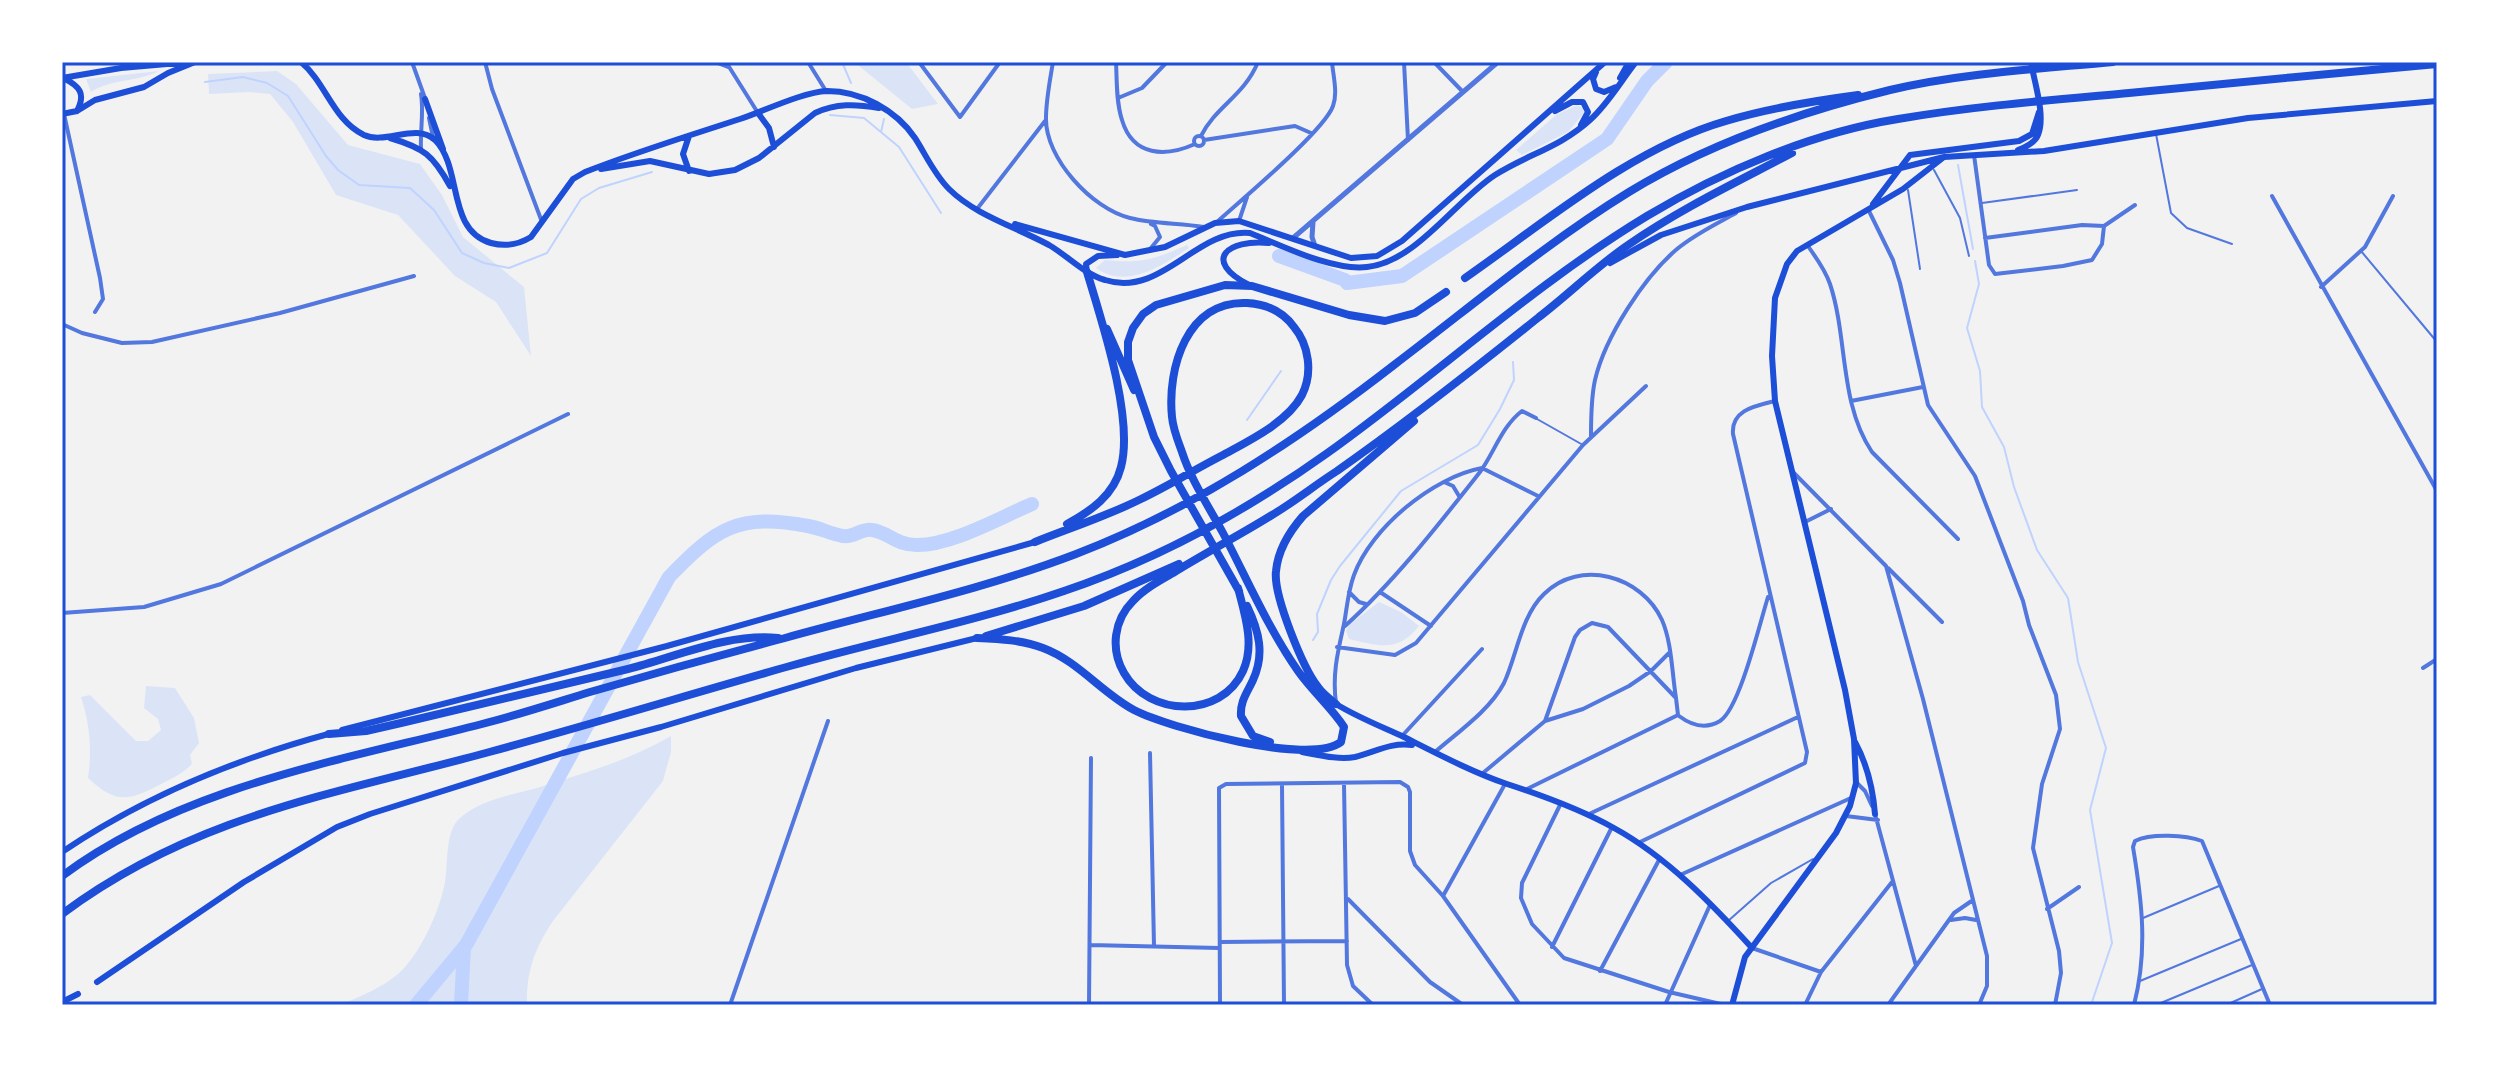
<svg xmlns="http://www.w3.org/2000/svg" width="2499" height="1067" viewBox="0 0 2499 1067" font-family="'Public Sans',sans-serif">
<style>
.green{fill:#dbe4f7}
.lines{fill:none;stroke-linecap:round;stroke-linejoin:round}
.stream{stroke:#bfd3fe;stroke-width:2}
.river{stroke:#bfd3fe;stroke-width:14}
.service{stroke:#5277de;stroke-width:2}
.minor{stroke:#5277de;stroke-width:4}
.tertiary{stroke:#5277de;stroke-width:5}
.secondary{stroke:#1d4ed8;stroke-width:6}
.motorway{stroke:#1d4ed8;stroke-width:8}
.neatline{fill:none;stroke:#1d4ed8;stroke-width:3}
</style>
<rect width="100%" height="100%" fill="#f2f2f2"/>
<path class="green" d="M854 62H906L938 104 912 109Z
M159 71C137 82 111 79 91 92L86 79Z
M277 71 296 84 348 145 420 164 442 195 463 237 524 287 531 356 496 302 455 276 398 215 336 195 293 122 270 94 249 92 209 94 208 74Z
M1577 105 1583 108 1584 113 1568 132 1522 155 1516 150 1556 115Z
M1187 245 1189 248C1162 266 1126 290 1096 268L1105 260C1141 264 1155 259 1187 245Z
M1379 602 1401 612 1419 626C1398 653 1379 646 1349 639L1346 631 1350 624Z
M146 686 175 688 194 718 199 743 190 755 192 764C183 773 175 777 165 782 132 799 118 807 88 778 92 749 90 725 81 697L90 695 136 741H148L161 730 158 719 144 708Z
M671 736V752L663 781 553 921C535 948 526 972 527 1005H339C360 997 381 988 398 974 420 955 440 910 445 882 448 864 445 830 460 818 482 799 512 795 540 787 585 773 630 760 671 736Z"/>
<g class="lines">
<path class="stream" d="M842 62 851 83
M205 82 243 77 267 83 288 96 326 156 338 170 359 185 410 188 434 210 462 253 484 263 509 268 547 253 581 199 599 188 652 172
M830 115 864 118 899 147 941 213
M881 132 884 119
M1958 165 1973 249
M1975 261 1979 284 1967 328 1980 371 1982 407 2004 447 2014 487 2037 550 2068 598 2078 662 2106 748 2090 810 2112 943 2091 1005
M1247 420 1281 371
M1313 640 1318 632 1317 614 1331 580 1340 566 1401 491 1478 445 1500 409 1514 380 1513 362"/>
<path class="river" d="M1279 256 1345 280 1347 283 1402 276 1607 139 1647 81 1666 62
M416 1005 466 945 669 577C716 528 738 513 808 526 820 528 831 534 843 536 853 538 862 528 872 530 888 532 895 545 917 545 952 545 999 518 1032 504
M461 1005 464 947"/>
<path class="service" d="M2156 134 2171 213 2187 228 2232 244
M1934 170 1960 218 1969 256
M1908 190 1920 269
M1982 203 2077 190
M2361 251 2437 342
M1537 419 1583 445
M2143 918 2219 886
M1728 921 1771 883 1813 859
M2140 981 2241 939
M2156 1005 2252 965
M2226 1005 2262 989"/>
<path class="minor" d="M412 62 426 101
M485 62 492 89 542 222
M715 62 728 67
M726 62 758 113
M808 62 826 91
M919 62 960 117 1000 62
M1053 62C1050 80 1046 100 1046 118 1045 158 1092 209 1130 218 1154 224 1180 223 1204 227
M1116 62C1117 81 1116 102 1122 120 1133 157 1166 157 1195 144
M1404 62 1408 140
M1434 62 1463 92
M1118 98 1142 88 1167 62
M64 114 100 278 103 299 95 312
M429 118 433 137
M1201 136C1216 106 1244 96 1258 62
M1194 141a5 5 0 1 1 10 0a5 5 0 1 1-10 0Z
M1204 140 1295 126 1311 133
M421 149C420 130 424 113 421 94
M1974 155 1989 265 1995 274 2063 266 2092 260 2102 244 2104 226
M2272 196 2437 491
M977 209 1045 121
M1868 209 1893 260 1900 283 1928 405 1975 476 2023 601 2029 625 2056 695 2060 729 2042 784 2033 848 2059 951 2061 973 2055 1005
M1239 221 1247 197
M1217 222C1240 201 1324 131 1333 106 1338 93 1333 75 1332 62
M1151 224 1155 226 1160 237 1151 248
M1985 238 2082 225 2104 226 2135 205
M1808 246C1816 258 1825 269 1830 284 1848 338 1839 403 1872 452L1958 539
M2321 287 2365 247 2393 196
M62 324 82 333 122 343 152 342 280 313 414 276
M1851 401 1923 387
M1591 436C1591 418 1591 398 1595 380 1605 337 1644 277 1677 249 1695 234 1716 224 1736 213
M1792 471 1886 566 1923 699 1987 956V986L1979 1005
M1444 482 1453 486 1459 496
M1805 522 1831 509
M1888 568 1942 622
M1349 592 1359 602 1366 604
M1380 592 1431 626
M62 613 144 607 221 584 568 414
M1345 626C1394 582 1439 524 1480 472 1494 453 1502 426 1522 411L1536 418
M1337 647 1395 655 1416 643 1583 445 1646 386
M2423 668 2437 659
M1336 703C1332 674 1338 651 1344 624 1347 608 1348 591 1354 575 1371 528 1433 477 1482 468L1538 496
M1679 716C1691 725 1705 730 1720 721 1740 708 1760 622 1768 597
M1545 721 1575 637 1580 630 1592 623 1608 627 1676 698 1678 715
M1402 736 1482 649
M1435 752C1458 732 1490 710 1504 683 1517 655 1521 616 1544 594 1580 558 1642 576 1662 620 1672 643 1672 674 1676 698
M1150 753 1154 946
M1483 773 1545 721 1583 709 1629 686 1651 671 1669 653
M1857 783 1865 791 1872 806
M1344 784 1347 965 1353 986 1373 1005
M1282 785 1284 1005
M1527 789 1678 715
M1561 803 1522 883 1521 898 1532 924 1564 958 1669 992 1725 1005
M1589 814 1798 717
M1875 814 1916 966
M1846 816 1878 820
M1638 843 1805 763 1807 752 1733 434C1731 410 1755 406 1775 401
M1680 875 1851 798
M1443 896 1505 784
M1348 899 1430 982 1463 1005
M2047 909 2079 887
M1951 920 1965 918 1976 920
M1220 942 1347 941
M1090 945 1219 948
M1552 947 1612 827
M1752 948 1821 972
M1600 971 1659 860
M730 1005 828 721
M1089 1005 1091 758
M1089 1005H1105
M1220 1005 1219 788 1226 784 1400 782 1408 787 1410 792V851L1415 865 1443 896 1520 1005
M1665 1005 1710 905
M1805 1005 1821 972 1892 882
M1888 1005 1954 913 1973 900
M2134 1005C2148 951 2142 901 2133 847L2135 841C2151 833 2186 835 2202 841L2270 1005"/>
<path class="tertiary" d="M1313 222 1312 237 1315 246
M1293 238 1498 62"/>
<path class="secondary" d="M301 62C326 83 333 120 364 135 386 145 416 122 435 140 463 168 446 230 491 243 506 247 518 245 531 237L573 179 585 172C636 152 688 136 740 119 764 111 803 92 827 91 861 91 896 110 915 138 926 155 934 174 949 189 975 215 1016 227 1049 245 1068 256 1084 274 1105 280 1162 298 1196 228 1250 233 1283 246 1332 271 1367 267 1416 262 1455 201 1495 175 1528 154 1559 148 1590 120 1608 104 1621 81 1636 62
M1596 72 1593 79 1596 89 1604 92 1616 87
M62 78 121 68 190 62
M63 78C80 86 86 94 77 111
M1620 78 1629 62
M425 99 443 149
M1555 111 1572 102H1583L1588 112 1581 125
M758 113 769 128 774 147
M62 114 77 111 95 100 144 87 168 73 195 62
M689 136 683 154 689 171
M390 138C424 148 433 155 450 186
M2018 150C2026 147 2035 143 2038 135 2046 115 2034 82 2031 62
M601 169 650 161 709 174 735 170 759 158 815 113C836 103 856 104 879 108
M1873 204 1910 155 2019 141 2032 134 2039 112
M1015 224 1125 255 1165 247 1215 223 1239 221 1351 258 1377 256 1402 241 1605 62
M1610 263 1661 235 1747 207 1944 157 2044 151 2248 118 2437 101
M1087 272 1086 264 1098 256 1117 255
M1249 285C1201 260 1228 239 1269 243
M1336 704C1357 717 1380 726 1402 736 1436 753 1472 772 1507 784 1544 796 1580 809 1614 828 1667 857 1712 904 1752 948
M342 730 667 646 1035 542
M1855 742C1867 764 1873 789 1875 814
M1302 752C1319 755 1338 760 1355 757 1375 752 1391 742 1412 745
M62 852C145 796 235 759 332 733
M97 982 244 882 337 827 370 814 563 753 661 727 856 668 977 638
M62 1002 78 994
M1732 1005 1745 957 1836 833 1850 806 1856 783 1854 739 1845 690 1775 401 1772 356 1775 298 1787 264 1797 251 1903 189 1944 157"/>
<path class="motorway" d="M1465 278C1544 223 1632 148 1726 121 1769 108 1813 101 1858 95
M1107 329 1134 390
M1067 524C1091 511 1114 495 1121 467 1134 418 1102 322 1087 272
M1238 588C1245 615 1255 645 1243 671 1221 719 1149 717 1124 673 1110 649 1114 620 1133 601 1144 589 1159 581 1173 573 1205 553 1240 535 1272 515 1294 502 1315 485 1337 471 1407 422 1473 370 1539 317 1569 294 1597 266 1628 245 1680 209 1737 182 1792 153
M1239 591 1171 471 1154 437 1128 360V342L1133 328 1143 314 1156 305 1225 285 1252 286 1349 315 1385 321 1415 313 1446 292
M1247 606C1259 631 1265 654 1253 680 1247 693 1240 701 1241 716L1253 736 1270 742
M986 636 1084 606 1179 564
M977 638C1000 639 1022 640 1043 648 1078 661 1102 693 1134 710 1169 728 1310 766 1341 742L1344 727C1331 707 1312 691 1298 671 1268 628 1247 579 1223 533 1209 507 1191 480 1182 452 1178 441 1173 429 1172 417 1167 368 1187 300 1247 303 1266 304 1283 312 1294 327 1309 345 1313 373 1302 395 1287 423 1248 441 1221 456 1194 470 1168 486 1141 499 1107 516 1070 528 1035 542
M1336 704C1330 699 1323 694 1318 687 1303 668 1273 595 1276 571 1278 550 1289 532 1303 516L1414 421
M329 734 366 731 401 723C476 705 552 687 628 669 676 657 727 633 778 638
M62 876C183 786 340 761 482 724 518 715 554 703 590 692 655 673 720 655 785 638 882 611 982 590 1076 554 1193 509 1296 441 1394 365 1472 306 1546 243 1629 192 1709 143 1800 112 1890 90 1962 73 2039 69 2113 62
M62 914C196 814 336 794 493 751 592 724 691 694 790 666 881 640 974 622 1064 591 1156 560 1246 511 1326 454 1434 377 1533 285 1647 216 1722 171 1811 133 1898 119 1974 106 2052 100 2129 93 2232 83 2334 73 2437 64"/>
</g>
<rect width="2499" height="1067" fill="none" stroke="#ffffff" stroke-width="128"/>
<rect x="64" y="64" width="2371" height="939" class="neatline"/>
</svg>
